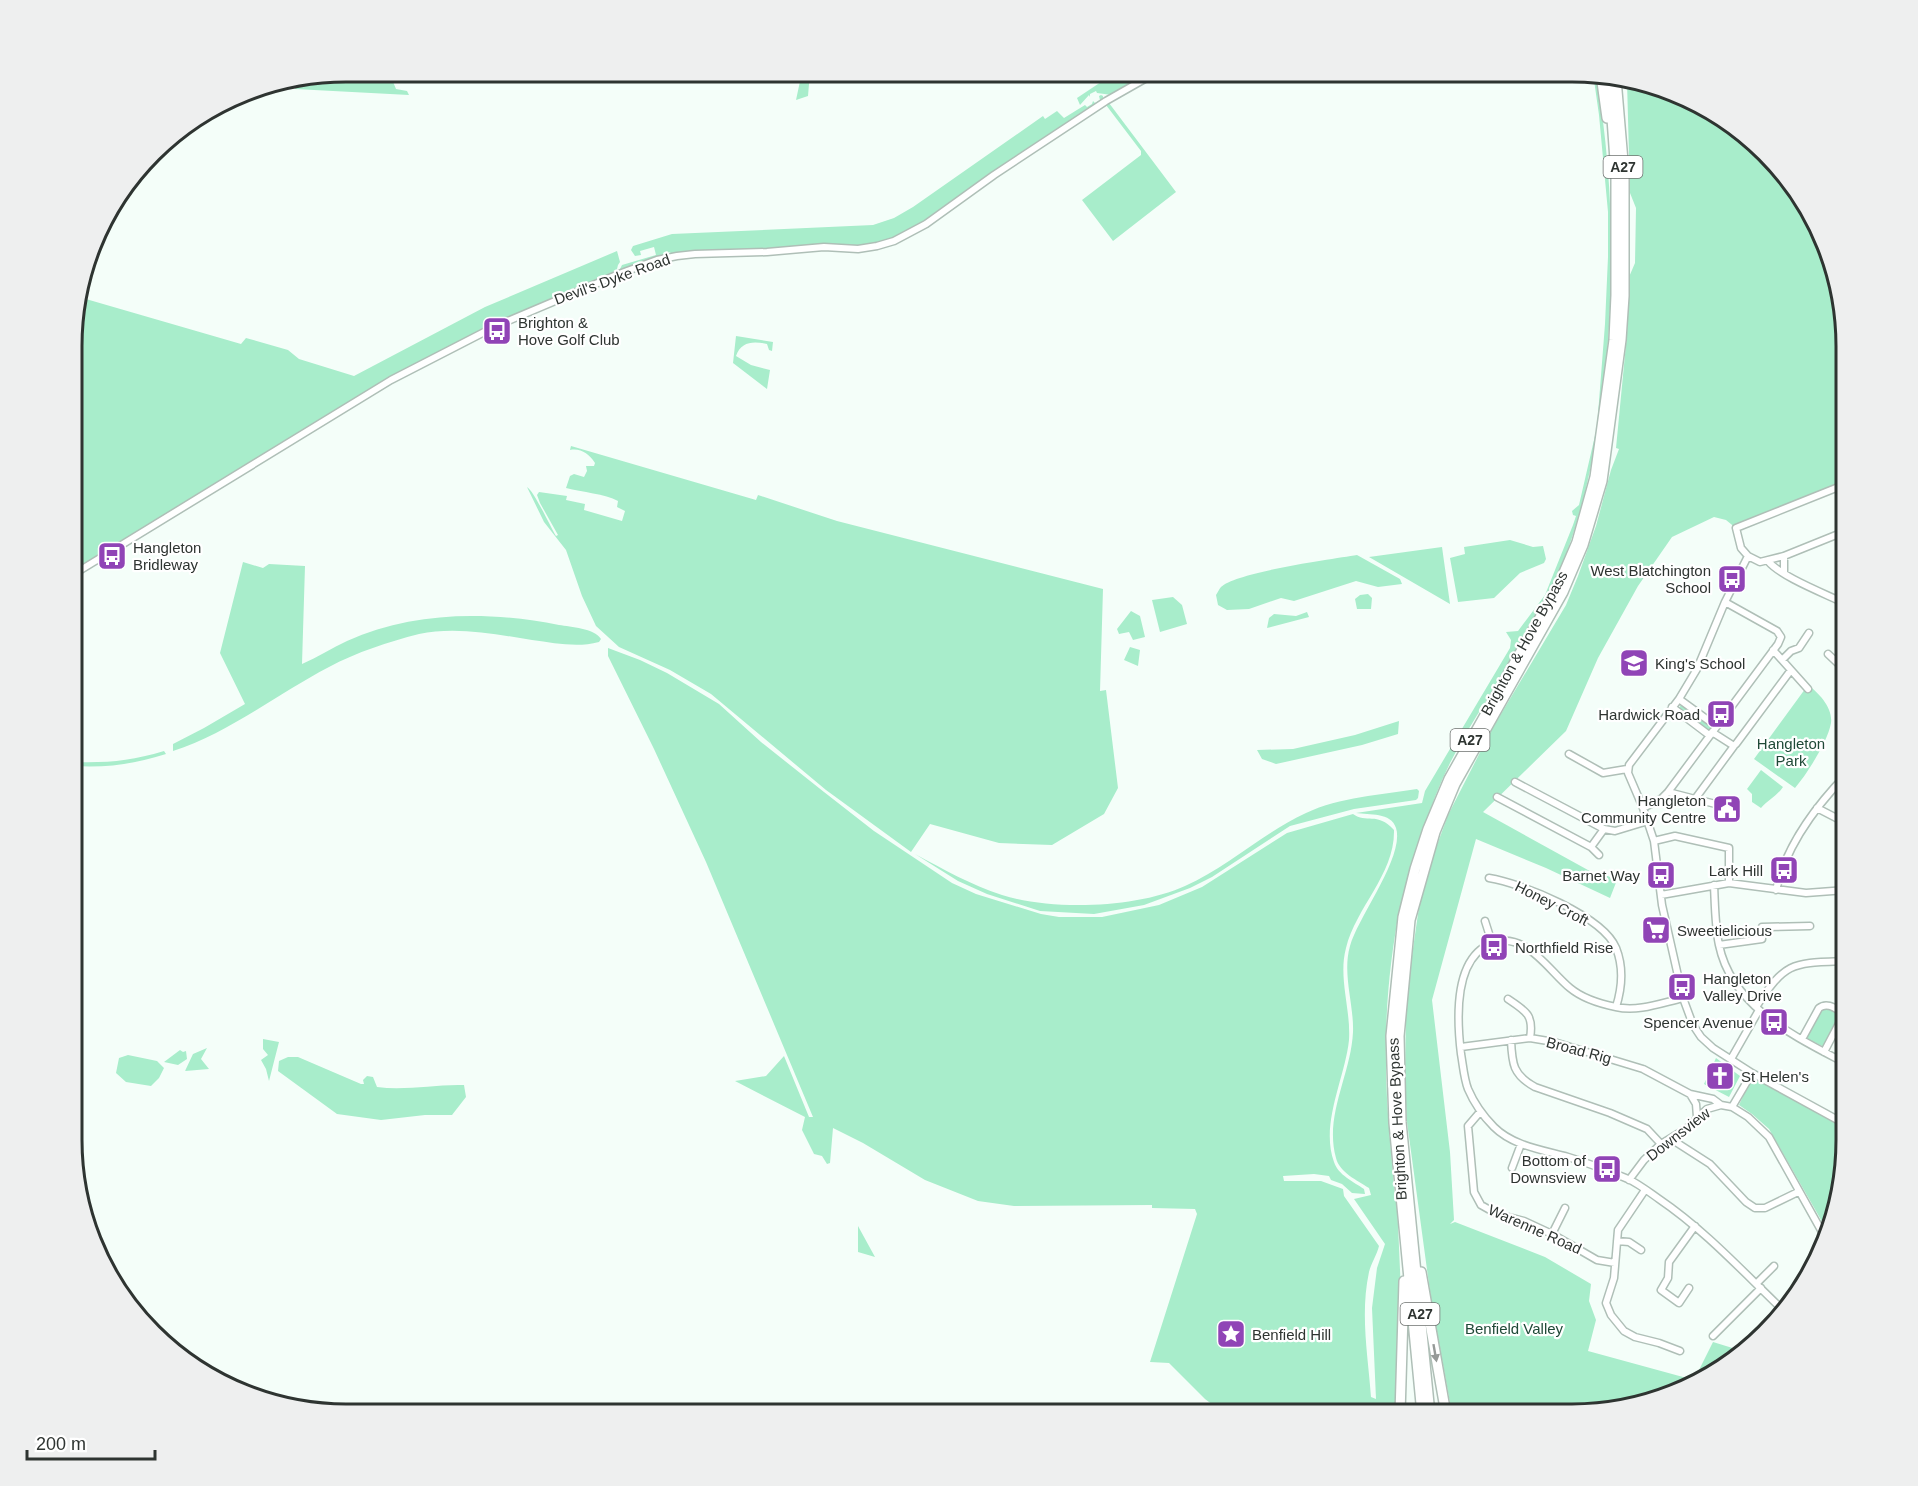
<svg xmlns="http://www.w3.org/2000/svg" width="1918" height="1486" viewBox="0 0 1918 1486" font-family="Arial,sans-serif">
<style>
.green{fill:#a8edcb}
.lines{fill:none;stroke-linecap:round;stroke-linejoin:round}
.minor-casing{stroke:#afbfb7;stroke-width:9}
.highway-casing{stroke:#afbfb7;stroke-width:12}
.minor{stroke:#fff;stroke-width:6}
.highway{stroke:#fff;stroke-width:9}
.oneway{fill:#969a98}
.labels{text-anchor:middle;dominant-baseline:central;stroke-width:4.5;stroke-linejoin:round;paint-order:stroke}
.shield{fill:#fff;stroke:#6d716f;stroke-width:1.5}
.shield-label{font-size:14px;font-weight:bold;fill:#2e3431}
.street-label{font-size:15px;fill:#2e3431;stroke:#fff}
.poi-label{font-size:15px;fill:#2e3431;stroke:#fff;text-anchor:start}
.park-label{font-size:15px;fill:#1f4937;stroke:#fff}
.rim{fill:none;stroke:#2e3431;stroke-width:3}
</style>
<rect width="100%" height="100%" fill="#f4fef9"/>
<path class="green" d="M347 72H389L396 89 407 91 409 95 295 89 293 81Z
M802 72H810L808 96 796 100Z
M1119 72H1137L1138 79 1112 95 1097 93 1096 91 1090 94V97L1089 95 1080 105 1077 98 1101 82 1116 76Z
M1593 73 1596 74C1612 167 1615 261 1607 354 1599 438 1585 519 1549 595 1521 654 1479 705 1450 763 1428 807 1415 857 1402 905L1400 907C1390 958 1385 1011 1386 1063 1386 1109 1392 1155 1395 1201L1397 1202 1402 1315 1397 1414H1225L1205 1399 1169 1363 1150 1362 1197 1214 1195 1209 1152 1208V1205L1014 1206 978 1201 925 1180 863 1143 833 1128 830 1163 827 1164 822 1156 814 1154 802 1130 805 1117 735 1081 766 1076 784 1056 809 1117H813L706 862 654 749 608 656V648L640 660 667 673 719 704 761 742 824 792 874 831 952 883 976 894 1041 914 1059 917H1102L1159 905 1202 887 1287 833 1353 814C1366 824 1377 811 1394 830 1395 874 1356 907 1346 948 1338 978 1351 1009 1349 1040 1345 1078 1320 1124 1334 1162 1338 1175 1354 1182 1364 1189L1365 1194 1352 1193 1342 1184 1331 1180 1329 1176 1314 1174 1283 1176 1284 1181H1321L1343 1189 1344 1196 1379 1246C1377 1255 1371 1263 1369 1272 1360 1314 1368 1355 1371 1397L1376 1399 1372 1308 1377 1268 1385 1244 1354 1199 1371 1195 1369 1188C1358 1181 1339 1172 1336 1158 1324 1115 1351 1075 1353 1032 1354 1004 1342 974 1350 946 1358 917 1405 856 1396 828 1391 812 1369 815 1356 813L1422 803 1425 791 1510 648 1511 640 1506 632 1518 631 1545 595 1573 525 1576 516 1573 515 1572 511 1579 505 1597 427 1605 324 1608 257V212L1599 115Z
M1627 81 1676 93 1752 140 1818 226 1846 346V485L1737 529 1726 520 1714 517 1672 537 1638 586 1598 658 1566 731 1483 812 1597 875 1603 874 1617 880 1610 898 1546 868 1476 839 1432 1000 1450 1152 1454 1220 1450 1224 1455 1222 1545 1257 1591 1284 1589 1301 1596 1320 1588 1351 1694 1380 1713 1342 1739 1350 1692 1386 1571 1414H1452L1431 1299 1407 1122 1405 1086 1406 997 1418 914 1425 878 1448 815 1492 729 1566 605 1578 576 1596 526 1611 470 1619 449 1616 448 1627 334 1629 277 1635 263 1636 208 1630 193Z
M1101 95 1103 96V101L924 223 893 239 864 246 672 256 670 252 665 255 666 257 622 270 620 269 622 265 656 255 654 247 640 251 641 255 635 256 631 250 633 246 672 234 873 225 894 218 913 207 1043 116 1045 119 1057 111 1064 118 1085 105 1087 107 1092 104 1093 101 1095 103 1100 100 1099 96Z
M1109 103 1176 192 1113 241 1082 200 1141 155V151L1106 105Z
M617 251 620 262 618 265 616 273 388 379 74 572V311L79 297 241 344 246 338 288 350 299 359 354 376 485 307Z
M736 336 773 342 772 351 769 350 767 344C754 341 741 341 736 356L751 365 770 370 767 389 733 363Z
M571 446 756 500 758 495 837 521 1103 589 1100 691 1106 690 1118 788 1104 814 1052 845 999 843 930 824 911 852 826 790 711 694 670 670 619 647 596 626 582 596 566 550 544 522 527 487C534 491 550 526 556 536L558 535 540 503 537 495 539 492 567 496 566 500 585 504 584 510 622 521 625 511 617 507 618 501C605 494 582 492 566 488L570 476 574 474 584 477 587 471 586 466H594L595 463C589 454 581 448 570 450Z
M1510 540 1533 547 1543 546 1546 559 1544 563 1520 573 1494 598 1458 602 1450 558 1465 554 1464 547Z
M1442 547 1450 604 1369 557Z
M1357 555 1400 579 1402 584 1378 587 1356 581 1294 601 1281 598 1249 609 1227 610 1218 605 1216 595C1218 592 1219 589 1221 587 1236 572 1333 559 1357 555Z
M243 562 263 568 269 564 305 566 302 664C318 657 332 648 347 641 414 611 488 611 559 625 571 627 594 628 601 639L599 642C577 648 555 643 532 640 495 634 455 626 419 634 388 642 357 652 329 667 277 694 229 733 173 751V744L204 728 245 704 220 653Z
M1368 594 1372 598 1371 609H1357L1355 599 1360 595Z
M1173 597 1182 605 1187 624 1160 632 1152 600Z
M1131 611 1140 616 1145 637 1133 640 1129 632 1119 634 1117 629Z
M1307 612 1309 617 1267 628 1269 618 1274 614 1296 616Z
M1130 647 1140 650 1138 666 1124 660Z
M1808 685C1819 693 1833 708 1831 723 1828 741 1807 774 1795 788L1754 759Z
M1682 704 1711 727 1708 731 1678 709Z
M1399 721 1398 734 1362 745 1276 764 1262 759 1257 750 1293 749 1355 735Z
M164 751 166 754C133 764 108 768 73 766V762C108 763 131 761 164 751Z
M1761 770 1783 787C1777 796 1768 800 1761 808L1752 802V794L1747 789Z
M1417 789 1419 791 1418 798 1416 800 1354 809 1290 826 1212 877 1190 888 1144 905 1094 914 1040 911 987 894 958 881 915 854C943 869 971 885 1002 895 1052 911 1137 908 1185 886 1228 867 1263 833 1306 813 1340 797 1381 795 1417 789Z
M1823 1006 1841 1015 1824 1047 1806 1038Z
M263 1039 279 1042 269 1081 266 1069 261 1060 268 1055 263 1049Z
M207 1048 201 1059 209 1069 185 1071 193 1054Z
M180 1050 183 1052 186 1051 187 1059 178 1065 164 1062Z
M128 1055 157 1061 164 1068 159 1078 151 1086 126 1082 116 1073 119 1058Z
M288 1057H298L361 1084H364L363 1080 367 1076 373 1077 377 1087C406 1091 435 1084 464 1085L466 1097 452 1115H425L381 1120 337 1114 278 1071 279 1061Z
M1716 1058 1740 1076 1729 1097 1704 1084Z
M1752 1077 1845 1128V1158L1828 1232 1769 1129 1752 1114 1739 1105Z
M858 1226 875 1257 858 1252Z"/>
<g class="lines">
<g class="minor-casing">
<path id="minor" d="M1846 531 1784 556 1760 562 1748 556 1741 548 1736 528 1846 484
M1748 556 1725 602 1697 669 1679 699 1629 765 1628 773 1643 808 1654 841 1662 905 1683 998 1693 1025 1701 1037 1713 1048 1752 1073 1845 1124
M1784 556V573
M1768 561C1781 577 1826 594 1846 604
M74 574 391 380 496 326 619 274 657 260 677 256 695 254 767 252 824 247 858 249 877 246 894 241 926 224 994 175 1106 101 1157 72
M1828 654 1846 671
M1783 659 1791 651 1799 648 1809 633
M1791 670 1808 689
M1679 699 1716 726
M1672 707 1709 735
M1736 744 1791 670 1773 650
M1569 754 1603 773 1627 769
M1515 782 1604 829 1615 831 1648 821
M1668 792 1695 799 1734 746 1712 732
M1497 797 1591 847 1604 829
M1695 799 1724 806 1728 801
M1643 808 1661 799 1668 792 1778 644 1781 637 1777 631 1725 602
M1817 808 1846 823
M1654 841 1675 836 1729 848V883
M1591 847 1599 855
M1489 878C1521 883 1603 916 1616 948 1624 968 1622 988 1616 1007
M1714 885C1715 905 1715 926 1719 945 1732 1007 1794 1036 1845 1063
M1776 890C1786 846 1815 807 1846 775
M1661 895 1729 883 1806 893 1846 890
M1485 921 1492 943
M1719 945 1762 939V927L1810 926
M1683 998C1661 1003 1638 1012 1616 1007 1601 1004 1582 998 1570 988 1548 970 1526 931 1492 943 1453 958 1457 1021 1461 1054 1463 1065 1464 1079 1468 1089 1474 1103 1483 1116 1494 1127 1513 1146 1543 1150 1568 1157 1588 1163 1609 1171 1628 1179 1639 1184 1649 1192 1659 1199 1706 1231 1743 1272 1784 1311
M1508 999C1526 1011 1534 1015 1530 1038
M1756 1007C1786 961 1792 963 1846 961
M1802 1039 1819 1008C1828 1001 1837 1010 1845 1014
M1511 1040C1512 1064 1513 1075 1535 1087L1610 1113 1647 1129 1661 1144
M1461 1047 1530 1038 1554 1042 1643 1069 1690 1094 1713 1099 1721 1105
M1824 1052 1844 1014
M1731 1059 1759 1010
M1690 1094 1696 1104 1697 1117
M1732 1107 1748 1117 1769 1137 1826 1239
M1480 1112 1468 1126 1474 1192 1481 1205 1497 1214 1524 1221 1552 1234 1597 1260 1615 1263
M1671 1139 1710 1164 1746 1202 1755 1208H1765L1798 1192
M1512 1168 1521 1144
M1629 1180 1644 1160 1661 1144 1687 1128 1707 1109 1721 1105 1732 1107 1752 1073
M1645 1190 1618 1230 1614 1278 1606 1303 1611 1315 1624 1331 1635 1337 1659 1343 1680 1351
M1552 1234 1565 1208
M1617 1241 1629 1242 1641 1250
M1757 1283 1774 1266
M1689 1288 1679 1303 1661 1290 1668 1278 1669 1262 1695 1226
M1713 1336 1761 1288"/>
</g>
<g class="highway-casing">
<path id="highway" d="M1601 75 1607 118
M1421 1272 1446 1414
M1400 1414 1404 1281
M1422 1414 1394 1123 1391 1036 1403 917 1415 869 1428 829 1449 779 1559 584 1577 542 1595 477 1614 340 1616 295V174L1609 77
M1430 1414 1401 1122 1399 1036 1410 920 1435 832 1455 784 1563 592 1583 545 1602 481 1621 340 1624 296V173L1616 79"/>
</g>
<use href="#minor" class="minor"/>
<use href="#highway" class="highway"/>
</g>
<defs><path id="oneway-solid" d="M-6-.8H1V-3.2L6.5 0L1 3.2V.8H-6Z" transform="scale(1.5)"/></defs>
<use class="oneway" href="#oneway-solid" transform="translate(1435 1353) rotate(80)"/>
<defs>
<g id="bus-square" transform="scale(1.5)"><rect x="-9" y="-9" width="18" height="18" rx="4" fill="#9044b6" stroke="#fff"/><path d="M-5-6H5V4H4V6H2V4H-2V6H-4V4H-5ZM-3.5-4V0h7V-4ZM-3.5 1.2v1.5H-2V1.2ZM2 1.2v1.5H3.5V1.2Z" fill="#fff"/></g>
<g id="school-square" transform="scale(1.5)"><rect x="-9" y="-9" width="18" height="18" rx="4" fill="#9044b6" stroke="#fff"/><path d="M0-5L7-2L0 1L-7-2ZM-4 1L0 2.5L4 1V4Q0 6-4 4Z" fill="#fff"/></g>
<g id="civic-square" transform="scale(1.5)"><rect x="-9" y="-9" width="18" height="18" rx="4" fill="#9044b6" stroke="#fff"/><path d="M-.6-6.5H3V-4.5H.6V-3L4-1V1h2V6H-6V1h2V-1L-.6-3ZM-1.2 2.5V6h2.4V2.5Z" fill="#fff"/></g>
<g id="supermarket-square" transform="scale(1.5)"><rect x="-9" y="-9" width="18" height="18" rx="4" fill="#9044b6" stroke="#fff"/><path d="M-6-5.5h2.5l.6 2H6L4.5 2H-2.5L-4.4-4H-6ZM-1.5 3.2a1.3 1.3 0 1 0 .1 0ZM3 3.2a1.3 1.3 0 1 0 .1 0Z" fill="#fff"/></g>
<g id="church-square" transform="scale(1.5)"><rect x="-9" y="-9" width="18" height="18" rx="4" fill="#9044b6" stroke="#fff"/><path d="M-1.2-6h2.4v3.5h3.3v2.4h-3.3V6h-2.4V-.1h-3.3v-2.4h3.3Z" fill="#fff"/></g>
<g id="sight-square" transform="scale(1.5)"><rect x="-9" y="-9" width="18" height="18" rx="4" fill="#9044b6" stroke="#fff"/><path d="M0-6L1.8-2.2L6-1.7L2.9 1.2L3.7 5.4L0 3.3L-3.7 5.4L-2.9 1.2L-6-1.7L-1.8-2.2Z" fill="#fff"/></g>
</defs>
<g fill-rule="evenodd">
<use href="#bus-square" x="497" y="331"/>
<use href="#bus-square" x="112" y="556"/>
<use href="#bus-square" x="1732" y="579"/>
<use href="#school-square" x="1634" y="663"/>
<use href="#bus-square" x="1721" y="714"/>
<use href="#civic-square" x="1727" y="809"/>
<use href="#bus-square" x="1784" y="870"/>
<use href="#bus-square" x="1661" y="875"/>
<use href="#supermarket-square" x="1656" y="930"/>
<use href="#bus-square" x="1494" y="947"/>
<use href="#bus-square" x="1682" y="987"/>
<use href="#bus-square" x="1774" y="1022"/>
<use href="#church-square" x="1720" y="1076"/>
<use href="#bus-square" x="1607" y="1169"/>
<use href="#sight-square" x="1231" y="1334"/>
</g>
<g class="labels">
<g class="shield">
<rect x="1603.5" y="156" width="39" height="22" rx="4.5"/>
<rect x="1450.5" y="729" width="39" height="22" rx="4.5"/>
<rect x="1400.5" y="1303" width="39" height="22" rx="4.5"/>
</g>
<g class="shield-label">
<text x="1623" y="167">A27</text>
<text x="1470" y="740">A27</text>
<text x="1420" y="1314">A27</text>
</g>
<g class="street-label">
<text transform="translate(612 279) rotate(-20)">Devil's Dyke Road</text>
<text transform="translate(1524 643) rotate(-61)">Brighton &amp; Hove Bypass</text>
<text transform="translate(1552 903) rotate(27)">Honey Croft</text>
<text transform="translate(1579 1050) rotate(15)">Broad Rig</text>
<text transform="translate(1397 1119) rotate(-93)">Brighton &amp; Hove Bypass</text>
<text transform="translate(1678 1134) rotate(-38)">Downsview</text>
<text transform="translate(1535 1229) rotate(24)">Warenne Road</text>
</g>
<g class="poi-label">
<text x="518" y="322">Brighton &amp;<tspan x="518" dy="17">Hove Golf Club</tspan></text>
<text x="133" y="547">Hangleton<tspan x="133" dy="17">Bridleway</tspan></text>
<text x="1711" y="570" text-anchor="end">West Blatchington<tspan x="1711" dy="17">School</tspan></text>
<text x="1655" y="663">King's School</text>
<text x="1700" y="714" text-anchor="end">Hardwick Road</text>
<text x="1706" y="800" text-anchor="end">Hangleton<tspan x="1706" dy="17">Community Centre</tspan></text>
<text x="1763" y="870" text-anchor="end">Lark Hill</text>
<text x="1640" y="875" text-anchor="end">Barnet Way</text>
<text x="1677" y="930">Sweetielicious</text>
<text x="1515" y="947">Northfield Rise</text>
<text x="1703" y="978">Hangleton<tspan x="1703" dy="17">Valley Drive</tspan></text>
<text x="1753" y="1022" text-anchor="end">Spencer Avenue</text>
<text x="1741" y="1076">St Helen's</text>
<text x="1586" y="1160" text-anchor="end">Bottom of<tspan x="1586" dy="17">Downsview</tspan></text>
<text x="1252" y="1334">Benfield Hill</text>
</g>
<g class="park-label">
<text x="1791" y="743">Hangleton<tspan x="1791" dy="17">Park</tspan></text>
<text x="1514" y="1328">Benfield Valley</text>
</g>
</g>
<path d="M0 0H1918V1486H0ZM346 82H1572A264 264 0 0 1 1836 346V1140A264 264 0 0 1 1572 1404H346A264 264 0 0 1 82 1140V346A264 264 0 0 1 346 82Z" fill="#eeefef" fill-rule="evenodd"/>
<path class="rim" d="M346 82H1572A264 264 0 0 1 1836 346V1140A264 264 0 0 1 1572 1404H346A264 264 0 0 1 82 1140V346A264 264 0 0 1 346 82Z"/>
<path d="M27 1450v9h128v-9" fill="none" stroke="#2e3431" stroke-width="3"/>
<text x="36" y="1450" font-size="18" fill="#2e3431" stroke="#ffffff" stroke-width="4.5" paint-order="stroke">200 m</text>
</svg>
